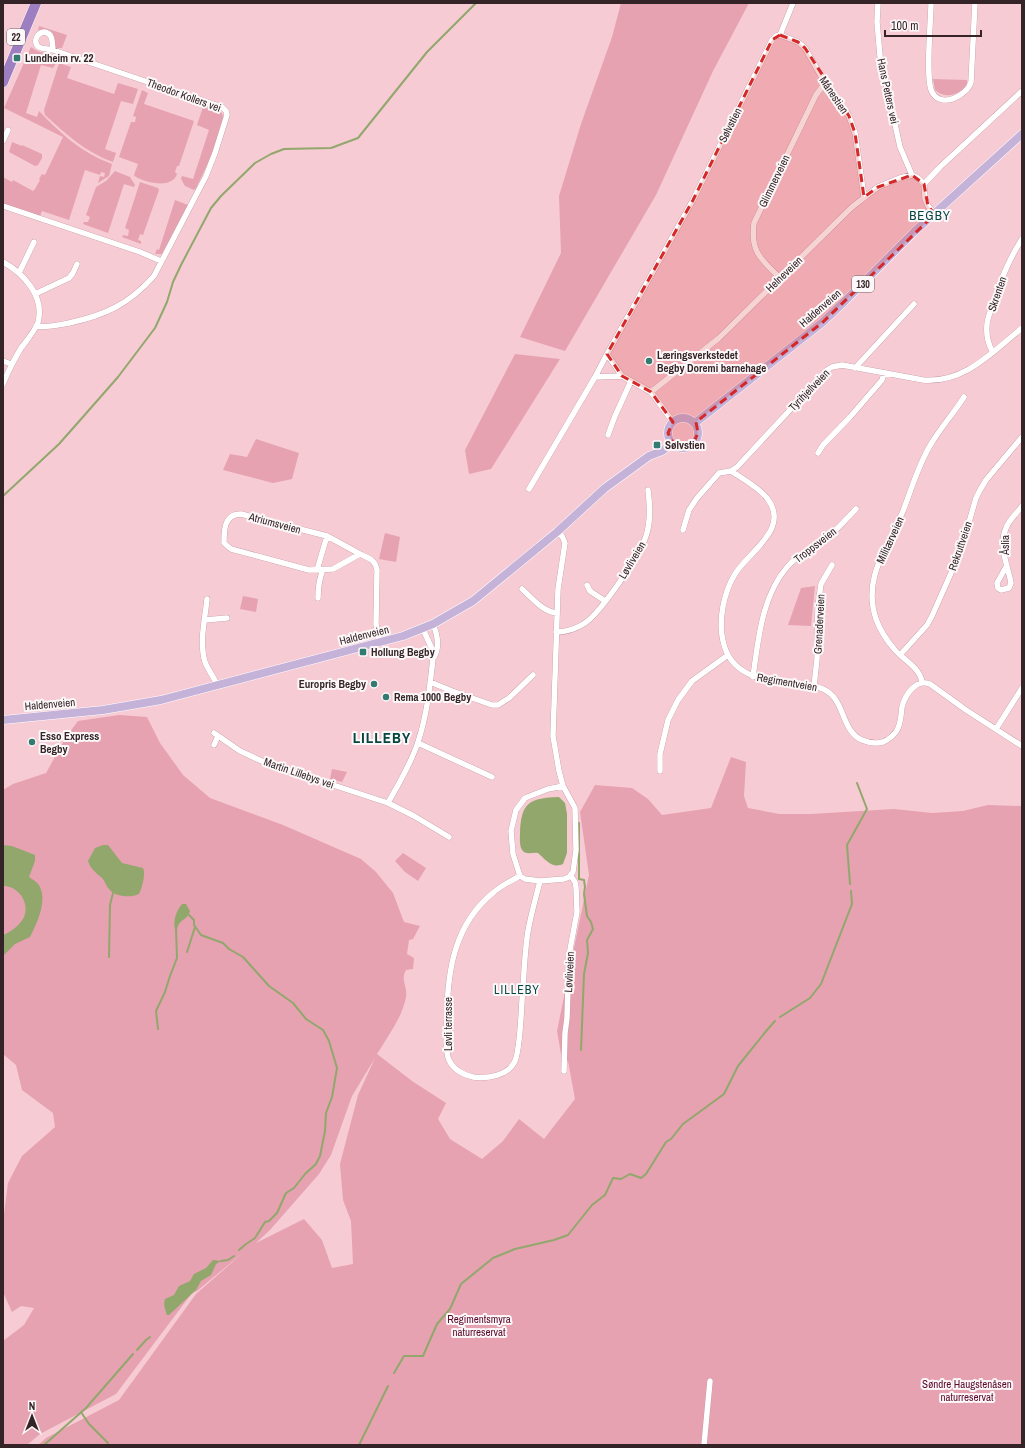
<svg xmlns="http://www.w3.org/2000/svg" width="1025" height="1448" viewBox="0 0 1025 1448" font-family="'Archivo Narrow',sans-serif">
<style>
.green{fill:#e6a2b1;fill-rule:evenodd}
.water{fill:#91a76c}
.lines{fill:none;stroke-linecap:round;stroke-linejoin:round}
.stream{stroke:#91a76c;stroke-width:2}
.street-casing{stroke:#b68d95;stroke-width:6}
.primary-casing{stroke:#fff;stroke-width:9}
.highway-casing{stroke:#fff;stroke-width:11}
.street{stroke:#fff;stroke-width:5.5}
.primary{stroke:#c4b2d9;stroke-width:8}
.highway{stroke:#9d7ec0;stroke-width:10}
.marked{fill:#d62828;fill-opacity:0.2;stroke:#d62828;stroke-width:3;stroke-dasharray:8 5;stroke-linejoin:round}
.poi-dot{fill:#337a71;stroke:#fcf8f9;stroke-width:1.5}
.labels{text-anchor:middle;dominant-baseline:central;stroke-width:4;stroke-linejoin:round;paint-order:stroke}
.shield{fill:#fcf8f9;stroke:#706466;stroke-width:1}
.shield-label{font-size:10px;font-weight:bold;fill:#342427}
.poi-label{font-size:11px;font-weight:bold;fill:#342427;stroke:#fcf8f9;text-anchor:start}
.street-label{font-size:11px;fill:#342427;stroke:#fcf8f9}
.park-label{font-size:11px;fill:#5b0929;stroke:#fcf8f9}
.neighbourhood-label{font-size:12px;letter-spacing:1px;fill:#074640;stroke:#fcf8f9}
.quarter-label{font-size:13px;letter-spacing:1px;fill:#074640;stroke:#fcf8f9}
.district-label{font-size:15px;font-weight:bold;letter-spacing:1px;fill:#074640;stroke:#fcf8f9}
</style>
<rect width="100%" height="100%" fill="#f7cbd4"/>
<path class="green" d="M621 3H749L713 71 656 195 565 351 520 337 561 253 559 196 581 124 612 37Z
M39 26 67 35 62 48H56L52 32 45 29 38 30Z
M31 47C34 49 37 51 40 52 51 54 64 53 53 68L41 65 26 113 37 117 39 111C60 133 82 153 112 164L109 176 98 183 100 176 104 177 105 173 101 172 100 175 85 170 69 220 42 211 40 216 3 204V177L12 182 13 180 33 191 35 189 40 180 39 179 42 174 45 175 63 137 4 108Z
M59 63 71 67 67 78 114 94 118 83 138 89 133 104 121 101 105 149 116 153 113 162C85 152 66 134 45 115L44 110Z
M933 79 967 80V87C957 95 945 99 935 90Z
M142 90 148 93 144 104 194 121 179 166H177L175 172 177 174C172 189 147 183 136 177L134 175 138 164 119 157 131 122H135L136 117 133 116Z
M204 104C212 107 223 108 223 118L211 157 196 188 194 190 185 186 181 179 182 176 193 179 209 130 197 125Z
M12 142 22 146V145L42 154V158L38 165 35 166 9 152Z
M115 171 130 177 135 185 134 187 124 184 108 233 83 224 84 222H88L90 217 86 215 96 187 106 181Z
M140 182 158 188 159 190 143 235 140 234 138 240 141 241V244L122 237 123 235 128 236 129 230 125 228Z
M175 200 188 205 162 254H155L157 249 159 250Z
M515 354 560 359 491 469 469 474 465 450Z
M256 439 299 453 292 479 273 483 223 470 230 454 247 457Z
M385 533 400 537 396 562 379 559Z
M815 586 811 626 788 625 801 588Z
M243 596 258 599 256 612 240 609Z
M119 715 147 717 160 743 183 775 210 798 283 825 361 859 376 872 393 893 404 922 420 926 413 939 409 940 407 954 414 958 413 969 406 970C400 981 408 986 406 997 402 1018 388 1036 377 1054L412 1081 446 1103 438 1119 450 1139 482 1159 503 1141 519 1119 544 1139 575 1099 568 1061 561 1054 557 1031 589 875 580 812 595 785 632 788 648 799 662 815 711 808 731 757 746 762 744 796 748 808 779 814H811L894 809 932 813 963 811 988 805 1022 806V1445H38L46 1438 119 1400 196 1294 245 1251 197 1291 192 1293 116 1394 40 1434 27 1445H3V1341L24 1325 34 1308 21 1306 12 1312 3 1292V1222L8 1183 22 1156 55 1127 53 1113 22 1090 16 1065 3 1054V790L13 784 46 773 66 737 78 721ZM375 1058 358 1095 340 1164 343 1200 351 1221 353 1264 332 1268 322 1240 304 1219 256 1243 270 1230 319 1174 331 1155 352 1096Z
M332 769 347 772 342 782 330 779Z
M403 853 426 868 418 881 405 872 395 861Z"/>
<path class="water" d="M559 797 565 803 567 814V853L563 864C552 869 546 860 538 853 533 852 526 855 523 851 519 847 520 838 520 833 521 802 530 798 559 797Z
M3 845 12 846 35 855V861L29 877C33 880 36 881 39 885 48 900 37 924 30 937L15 944 3 956V935C10 933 21 924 24 917 30 902 18 886 3 886Z
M103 845H108L122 863 143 868C146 874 142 888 139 894 130 898 115 897 109 889 106 886 105 881 102 878 96 873 90 868 88 861L95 848Z
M182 904H186L190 911C187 921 180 918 177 929H175C173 921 176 911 182 904Z
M213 1260 221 1261 216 1264 211 1275 201 1281 196 1290 169 1315H167C165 1310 163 1304 165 1299L174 1295 179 1286 190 1281 194 1274 206 1268Z"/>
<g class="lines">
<path class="stream" d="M3 496 59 444 82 418 118 377 155 328 167 302 173 282 181 265 211 208 221 196 255 163 271 154 284 149 331 148 358 138 427 52 476 3
M579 823V879L584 880 585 887 584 894 587 916 591 922 593 929 587 940 588 953 584 974 581 1050
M850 884 847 845 867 809 857 783
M189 915 194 920V925L201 935 223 943 229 949 243 957 269 986 293 1003 306 1019 323 1030 329 1041 337 1068 332 1097 326 1113 325 1131 320 1156 316 1164 305 1174 294 1188 286 1193 277 1213 269 1221 265 1222 255 1238 246 1244 239 1250
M187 952 195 927
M109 957 110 905 113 893
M780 1017 810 998 821 984 852 904 851 891
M158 1029 156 1011 165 992 170 976 177 958 176 929
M221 1261 228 1260 234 1256
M137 1350 146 1340 150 1337
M394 1373 404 1356H423L437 1324 450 1309 461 1284 493 1258 515 1249 554 1240 568 1235 592 1205 605 1195 613 1178 621 1179 630 1174 641 1178 646 1174 666 1142 671 1139 683 1124 724 1094 738 1066 767 1030 775 1021
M81 1412 89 1424 108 1443
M44 1445 86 1408 133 1354
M359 1445 388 1386"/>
<g class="street-casing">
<path id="street" d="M878 3 877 22 880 56 900 147 912 175
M931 3C931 21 925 79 932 92 941 109 967 96 971 82L975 3
M780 35 798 42 805 48 825 83 849 116 855 133 864 197
M3 141 8 130
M924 184 940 167 1022 91
M3 206 140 252 161 261
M3 262C23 273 45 296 38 322 35 331 27 340 21 348 14 360 8 371 3 384
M19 273 34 242
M780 278C761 259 750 252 754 223L816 95 825 83
M35 294 69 278 73 273 77 264
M36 326C48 328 58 325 69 323 106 315 129 304 154 276L206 176 215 153 227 115 226 111 222 107 53 50C52 45 53 39 50 35 40 25 29 44 41 48 44 49 49 49 53 50
M993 352C988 345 986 334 987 325 987 318 991 311 993 304 1000 281 1009 259 1022 239
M607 354 693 200 772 40 776 36 780 35 793 3
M3 361 11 364
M855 368 914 304
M622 376 595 377 607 354 622 376 651 392 673 422
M651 392 719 338 852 207 878 187 900 178 912 175 918 178 924 184 925 199 928 206 935 214
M608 435 615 416 631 381
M818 453 823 445 850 417 882 380 884 374
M731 471C743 479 758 487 767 498 791 529 749 551 735 574 724 592 718 620 723 641 731 679 767 680 800 685 808 686 816 686 823 689 846 699 840 730 862 740 869 743 876 744 883 742 888 740 896 734 898 728 901 722 901 714 902 707 905 695 916 678 930 684L966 710 1022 746
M529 489 595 377
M683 530 689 510 697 498 719 473 731 471 737 467 827 370 832 367 842 365 923 380C965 383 991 353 1022 328
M557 532 562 536 565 543 558 589 553 736 559 771 563 786 575 808 576 850 573 872 569 877 564 879 540 881 525 879 520 876 513 854 511 831 516 810 525 798 548 789 563 786
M360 554 327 536 241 514C224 514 224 530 224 543L231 549 309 570 333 569 360 554C368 558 375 559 377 570L376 624 379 642
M1006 567 997 583 998 588 1001 590 1009 588 1011 583C1008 566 998 546 1006 528 1009 520 1017 513 1022 506
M317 570 327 536
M587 585 590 591 605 601
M522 589C532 598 543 612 557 613
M318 598C318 588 319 579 323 570
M207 599C205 619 199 642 205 662 208 670 214 677 217 685
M205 620 227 618
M433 624C438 636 440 647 434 657
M423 629 432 649 433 658C430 686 427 715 418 742 411 764 399 783 388 803L414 816 449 837
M556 632C566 632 576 629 585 623 601 612 640 555 646 536 651 521 650 506 648 490
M900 655 927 625 932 616 955 564 963 543 976 498 980 490 986 480 1022 437
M753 677C758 640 762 595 788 566 800 553 818 544 832 533 841 526 848 517 856 509
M430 682 452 691 492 705H498L509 698 533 675
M922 682C920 668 904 660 895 650 888 642 880 630 876 619 862 578 888 547 903 511 912 488 918 465 931 444 941 427 954 413 964 397
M814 686 817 659 818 606 821 584 832 565
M996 729 1022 688
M214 733 240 751 266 763 388 803
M418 743 492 777
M214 745 218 736
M660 771V754L668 720 678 700 692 681 728 655
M520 876C511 881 502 885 494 892 455 923 447 970 447 1018 447 1029 444 1049 449 1060 453 1069 463 1075 473 1077 487 1079 508 1076 515 1061 521 1046 521 1006 523 988 524 969 525 950 528 931 531 914 536 897 540 881
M564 1071 565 1033 567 1018 569 955 577 912 576 887 575 882 571 876
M704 1445 710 1381"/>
</g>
<g class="primary-casing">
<path id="primary" d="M668 433a15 15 0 1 1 30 0a15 15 0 1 1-30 0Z
M695 423 823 322 846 300 914 232 1022 134
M3 720 103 710 161 700 403 636 433 624 473 601 557 532 605 488 649 456 662 451 673 443"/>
</g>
<g class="highway-casing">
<path id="highway" d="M3 82 36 3"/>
</g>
<use href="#street" class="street"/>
<use href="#primary" class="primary"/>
<use href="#highway" class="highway"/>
</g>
<path class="marked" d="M780 35 798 42 805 48 849 116 855 133 864 197 878 187 912 175 924 184 928 206 935 214 823 322 696 422 698 433 694 442 685 447 673 443 668 433 673 422 651 392 622 376 607 354 693 200 772 40Z"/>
<g class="poi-dot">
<rect x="13" y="54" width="8" height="8" rx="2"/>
<circle cx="649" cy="361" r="4"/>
<rect x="653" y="441" width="8" height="8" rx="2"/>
<rect x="359" y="648" width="8" height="8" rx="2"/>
<circle cx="374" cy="684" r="4"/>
<circle cx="386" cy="697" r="4"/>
<circle cx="32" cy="742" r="4"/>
</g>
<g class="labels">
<g class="shield">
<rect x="7" y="29" width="18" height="16" rx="3"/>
<rect x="852" y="276" width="22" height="16" rx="3"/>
</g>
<g class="shield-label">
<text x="16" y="37">22</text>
<text x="863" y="284">130</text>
</g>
<g class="poi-label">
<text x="25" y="58">Lundheim rv. 22</text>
<text x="657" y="355">Læringsverkstedet<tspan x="657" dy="13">Begby Doremi barnehage</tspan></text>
<text x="665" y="445">Sølvstien</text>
<text x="371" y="652">Hollung Begby</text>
<text x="366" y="684" text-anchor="end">Europris Begby</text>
<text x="394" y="697">Rema 1000 Begby</text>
<text x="40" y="736">Esso Express<tspan x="40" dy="13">Begby</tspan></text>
</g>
<g class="street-label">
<text transform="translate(888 91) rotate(78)">Hans Petters vei</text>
<text transform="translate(184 95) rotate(20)">Theodor Kollers vei</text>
<text transform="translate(834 95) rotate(56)">Månestien</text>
<text transform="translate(730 125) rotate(-63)">Sølvstien</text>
<text transform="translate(774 181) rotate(-64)">Glimmerveien</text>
<text transform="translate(784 274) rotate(-44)">Helneveien</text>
<text transform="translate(997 294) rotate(-71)">Skrenten</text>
<text transform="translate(820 308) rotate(-41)">Haldenveien</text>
<text transform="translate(809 390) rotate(-46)">Tyrihjellveien</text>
<text transform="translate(275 523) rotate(15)">Atriumsveien</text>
<text transform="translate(890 540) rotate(-65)">Militærveien</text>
<text transform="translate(815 545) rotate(-38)">Troppsveien</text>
<text transform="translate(1005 545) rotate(-90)">Åslia</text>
<text transform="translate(960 546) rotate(-71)">Rekruttveien</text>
<text transform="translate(632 560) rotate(-59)">Løvliveien</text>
<text transform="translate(819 624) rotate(-87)">Grenaderveien</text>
<text transform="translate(364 635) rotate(-14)">Haldenveien</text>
<text transform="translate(787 682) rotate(10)">Regimentveien</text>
<text transform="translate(50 704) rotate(-5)">Haldenveien</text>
<text transform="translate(299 773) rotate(19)">Martin Lillebys vei</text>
<text transform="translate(569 972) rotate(-87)">Løvliveien</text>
<text transform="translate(448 1024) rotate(-90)">Løvli terrasse</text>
</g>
<g class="park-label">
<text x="479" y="1319">Regimentsmyra<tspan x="479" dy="13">naturreservat</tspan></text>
<text x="967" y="1384">Søndre Haugstenåsen<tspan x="967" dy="13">naturreservat</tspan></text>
</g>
<g class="neighbourhood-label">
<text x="517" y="990">LILLEBY</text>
</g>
<g class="quarter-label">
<text x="930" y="215">BEGBY</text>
</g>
<g class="district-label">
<text x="382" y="737">LILLEBY</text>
</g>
</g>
<rect width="1025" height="1448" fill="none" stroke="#342427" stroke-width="8"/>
<g transform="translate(32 1416)" stroke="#fcf8f9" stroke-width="3" paint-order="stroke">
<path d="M0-3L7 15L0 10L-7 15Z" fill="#342427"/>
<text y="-6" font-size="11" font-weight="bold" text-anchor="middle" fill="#342427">N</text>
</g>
<path d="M885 30v6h96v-6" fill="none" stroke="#342427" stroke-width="2"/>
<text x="891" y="30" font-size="12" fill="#342427" stroke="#fcf8f9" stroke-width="3" paint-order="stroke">100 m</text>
</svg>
